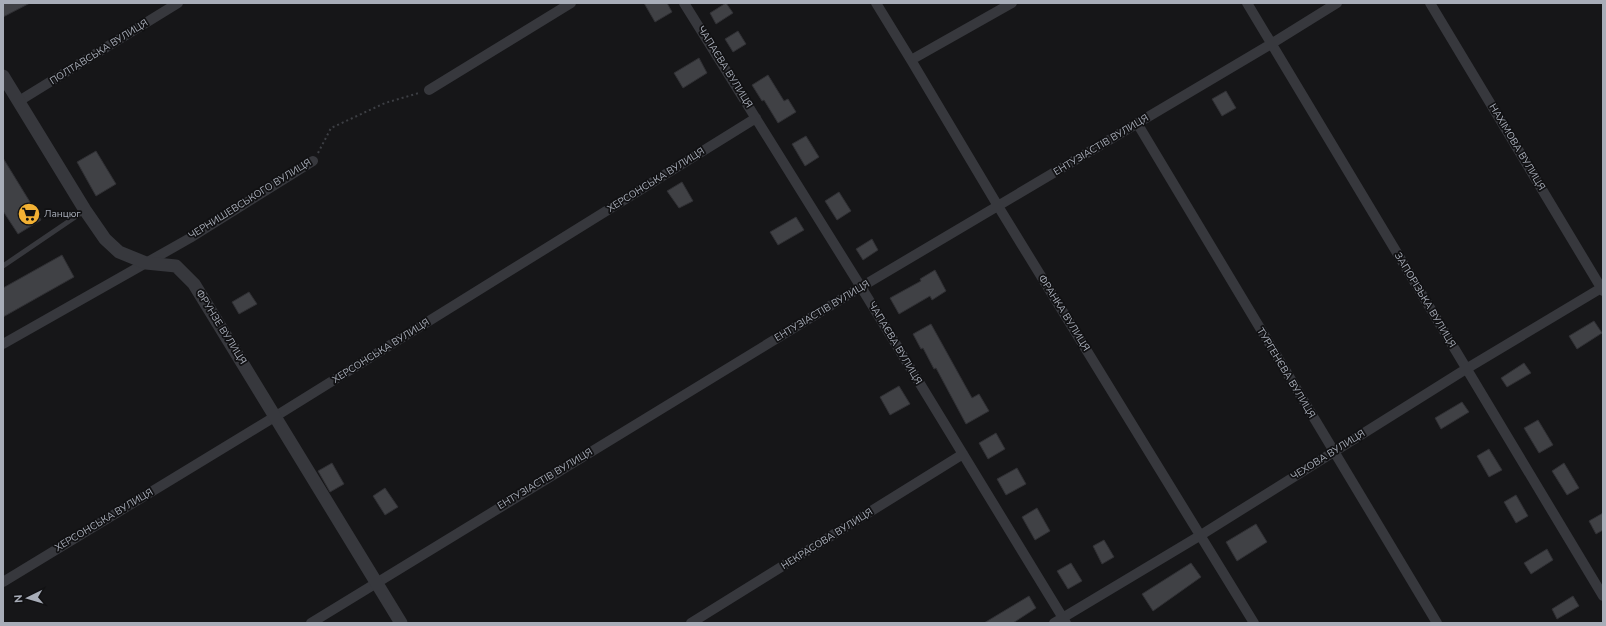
<svg xmlns="http://www.w3.org/2000/svg" width="1606" height="626" viewBox="0 0 1606 626" font-family="'Nunito Sans',sans-serif">
<style>
.building{fill:#404145;stroke:#303034}
.lines{fill:none;stroke-linecap:round;stroke-linejoin:round}
.path{stroke:#3d3f44;stroke-width:2;stroke-dasharray:2 3;stroke-linecap:butt}
.service{stroke:#37383d;stroke-width:5}
.minor{stroke:#37383d;stroke-width:10}
.tertiary{stroke:#37383d;stroke-width:13}
.labels{text-anchor:middle;dominant-baseline:central;stroke-width:3.5;stroke-linejoin:round;paint-order:stroke}
.street-label{font-size:10px;fill:#a8adb8;stroke:#111113}
.poi-label{font-size:10px;fill:#a8adb8;stroke:#111113;text-anchor:start}
</style>
<rect width="100%" height="100%" fill="#161618"/>
<path class="building" d="M3 3H30L3 17Z
M644 3H667L672 12 655 22Z
M726 3 733 13 716 24 710 13Z
M738 31 746 44 733 52 725 39Z
M699 58 707 73 683 88 674 73Z
M768 75 784 101 788 99 796 112 778 123 764 100 762 101 752 85Z
M1226 91 1236 108 1222 116 1212 99Z
M806 136 819 157 805 166 792 144Z
M96 151 116 184 96 196 77 162Z
M3 158 41 220 18 234 3 211Z
M682 182 693 201 679 208 667 191Z
M839 192 851 211 837 220 825 201Z
M796 217 804 230 778 245 770 232Z
M872 239 878 250 863 260 856 249Z
M62 255 74 277 3 317V288Z
M935 270 946 291 932 300 930 296 899 314 890 298 921 281 920 279Z
M249 292 257 304 239 314 232 302Z
M1594 321 1602 333 1577 349 1569 336Z
M931 324 972 398 979 394 989 411 966 424 936 368 934 369 923 348 921 349 913 334Z
M1524 363 1531 373 1507 387 1501 378Z
M899 386 910 404 890 415 880 397Z
M1462 402 1469 412 1441 429 1435 418Z
M1538 420 1553 445 1539 453 1524 428Z
M996 433 1005 449 988 459 979 443Z
M1489 449 1502 470 1489 477 1477 456Z
M332 463 344 484 330 492 318 471Z
M1564 463 1579 488 1567 495 1552 471Z
M1017 468 1026 484 1006 495 997 479Z
M385 488 398 507 385 515 373 496Z
M1516 495 1528 516 1516 523 1504 502Z
M1037 508 1050 531 1035 540 1022 517Z
M1603 513V530L1596 534 1589 521Z
M1256 524 1267 542 1237 561 1226 542Z
M1104 540 1114 557 1102 564 1093 546Z
M1547 549 1553 560 1531 574 1524 563Z
M1071 563 1082 581 1068 589 1057 571Z
M1191 563 1201 577 1153 611 1142 594Z
M1029 596 1036 608 1013 623H984Z
M1573 596 1579 606 1557 619 1552 609Z"/>
<g class="lines">
<path class="path" d="M318 153 331 128 385 103 419 93"/>
<path class="service" d="M3 266 84 211"/>
<path class="minor" d="M684 3 861 287 1066 623
M876 3 911 60 998 206 1254 623
M1247 3 1603 596
M1430 3 1603 291
M911 60 1012 3
M429 90 571 3
M19 101 178 3
M1137 123 1437 623
M3 344 190 238 313 161
M3 582 276 416 756 118
M311 623 861 287 1271 44 1337 3
M691 623 963 454
M1054 623 1201 535 1466 369 1603 287"/>
<path class="tertiary" d="M3 76 85 210 105 239 119 252 146 263 176 266 194 284 401 623"/>
</g>
<defs>
<g id="supermarket-disc" transform="scale(1.15)"><circle r="9.5" fill="#f2b134" stroke="#111113"/><path d="M-6-5.5h2.5l.6 2H6L4.5 2H-2.5L-4.4-4H-6ZM-1.5 3.2a1.3 1.3 0 1 0 .1 0ZM3 3.2a1.3 1.3 0 1 0 .1 0Z" fill="#111"/></g>
</defs>
<g fill-rule="evenodd">
<use href="#supermarket-disc" x="29" y="214"/>
</g>
<g class="labels">
<g class="street-label">
<text transform="translate(99 52) rotate(-32)">ПОЛТАВСЬКА ВУЛИЦЯ</text>
<text transform="translate(725 67) rotate(58)">ЧАПАЄВА ВУЛИЦЯ</text>
<text transform="translate(1101 145) rotate(-31)">ЕНТУЗІАСТІВ ВУЛИЦЯ</text>
<text transform="translate(1517 147) rotate(59)">НАХІМОВА ВУЛИЦЯ</text>
<text transform="translate(656 180) rotate(-32)">ХЕРСОНСЬКА ВУЛИЦЯ</text>
<text transform="translate(250 199) rotate(-32)">ЧЕРНИШЕВСЬКОГО ВУЛИЦЯ</text>
<text transform="translate(1425 300) rotate(59)">ЗАПОРІЗЬКА ВУЛИЦЯ</text>
<text transform="translate(822 311) rotate(-31)">ЕНТУЗІАСТІВ ВУЛИЦЯ</text>
<text transform="translate(1064 313) rotate(58)">ФРАНКА ВУЛИЦЯ</text>
<text transform="translate(221 327) rotate(58)">ФРУНЗЕ ВУЛИЦЯ</text>
<text transform="translate(895 343) rotate(59)">ЧАПАЄВА ВУЛИЦЯ</text>
<text transform="translate(381 351) rotate(-32)">ХЕРСОНСЬКА ВУЛИЦЯ</text>
<text transform="translate(1286 373) rotate(59)">ТУРГЕНЄВА ВУЛИЦЯ</text>
<text transform="translate(1328 455) rotate(-32)">ЧЕХОВА ВУЛИЦЯ</text>
<text transform="translate(545 479) rotate(-31)">ЕНТУЗІАСТІВ ВУЛИЦЯ</text>
<text transform="translate(104 520) rotate(-31)">ХЕРСОНСЬКА ВУЛИЦЯ</text>
<text transform="translate(827 539) rotate(-32)">НЕКРАСОВА ВУЛИЦЯ</text>
</g>
<g class="poi-label">
<text x="44" y="214">Ланцюг</text>
</g>
</g>
<rect width="1606" height="626" fill="none" stroke="#a8adb8" stroke-width="8"/>
<g transform="translate(28 598) rotate(265)" stroke="#111113" stroke-width="3" paint-order="stroke">
<path d="M0-3L7 15L0 10L-7 15Z" fill="#a8adb8"/>
<text y="-6" font-size="11" font-weight="bold" text-anchor="middle" fill="#a8adb8">N</text>
</g>
</svg>
